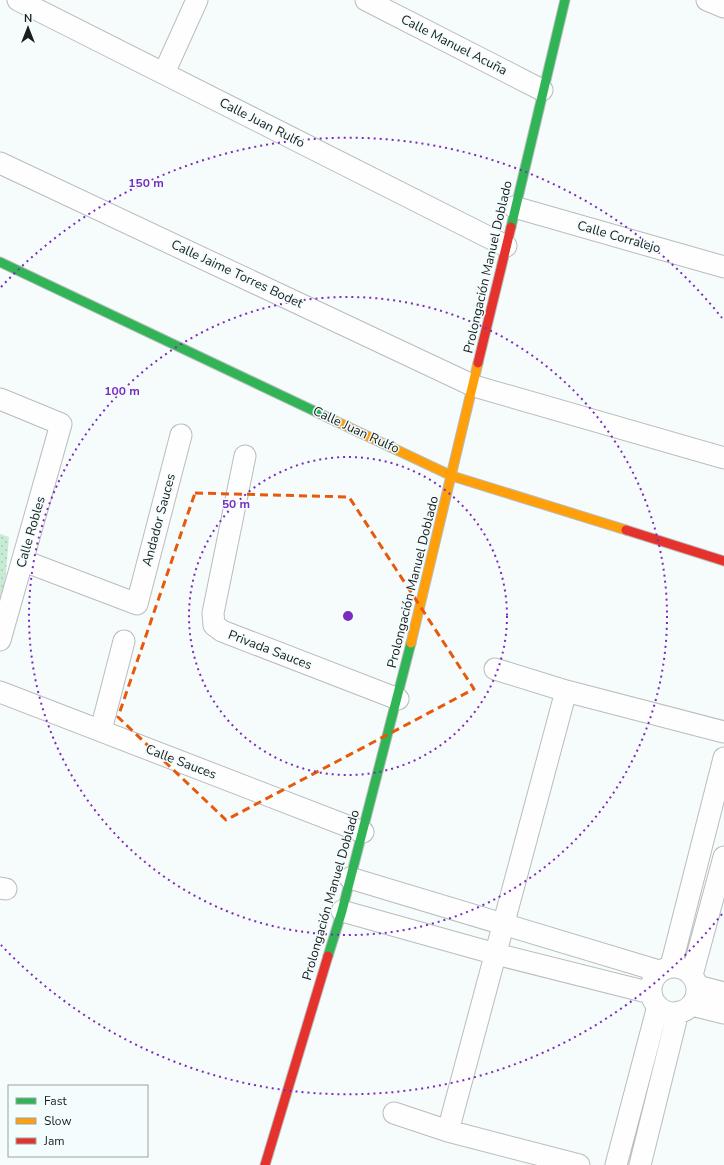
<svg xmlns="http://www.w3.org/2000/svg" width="724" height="1165" viewBox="0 0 724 1165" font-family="'Nunito Sans',sans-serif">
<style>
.green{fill:url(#green-dots)}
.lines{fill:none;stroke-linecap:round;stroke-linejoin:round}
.street-casing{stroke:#b9bdbd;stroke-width:23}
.fast-casing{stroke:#b9bdbd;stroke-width:11}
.slow-casing{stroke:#b9bdbd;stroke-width:11}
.jam-casing{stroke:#b9bdbd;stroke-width:11}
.street{stroke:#fefefe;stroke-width:21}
.fast{stroke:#30b455;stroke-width:9}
.slow{stroke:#ff9f0a;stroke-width:9}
.jam{stroke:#e5322d;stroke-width:9}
.marked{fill:none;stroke:#e8590c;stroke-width:3;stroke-dasharray:8 5;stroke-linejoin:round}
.ring{fill:none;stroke:#7b2cbf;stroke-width:2;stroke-dasharray:2 4}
.labels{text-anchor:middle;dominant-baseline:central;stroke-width:3;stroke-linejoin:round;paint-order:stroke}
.street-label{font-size:13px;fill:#191d1d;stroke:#f3fdfe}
.centre{fill:#7b2cbf;stroke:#f3fdfe;stroke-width:2}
.ring-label{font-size:12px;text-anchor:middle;font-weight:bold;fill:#7b2cbf;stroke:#f3fdfe;stroke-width:3;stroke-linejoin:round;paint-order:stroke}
</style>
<defs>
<pattern id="green-dots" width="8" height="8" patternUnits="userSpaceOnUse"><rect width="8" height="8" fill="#c7ebd5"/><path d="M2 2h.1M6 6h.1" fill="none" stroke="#aac9b6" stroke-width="1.8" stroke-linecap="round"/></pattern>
</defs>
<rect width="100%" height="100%" fill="#f6fbfb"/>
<path class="green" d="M0 534 9 537 3 606 0 605Z"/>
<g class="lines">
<g class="street-casing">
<path id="street" d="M18 0 506 246
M366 0 542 90
M707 0 724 7
M164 73 197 0
M0 163 474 386 724 458
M514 207 724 267
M0 399 61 424 0 640
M245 456 213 613 214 625 222 631 398 699
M24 561 137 604 181 435
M495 669 566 691 724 732
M0 692 363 832
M101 730 124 641
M350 878 659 971
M0 888 6 889
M342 911 496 954 651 993
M671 966 724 758
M651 990a23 23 0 1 1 46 0a23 23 0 1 1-46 0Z
M692 975 724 857
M697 986 724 993
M692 1005 724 1013
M394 1113 448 1131 579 1165
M448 1131 566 691
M616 1165 658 1006
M640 1165 678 1012"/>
</g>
<g class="fast-casing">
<path id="fast" d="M511 227 565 0
M0 262 329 418
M328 956 342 911 411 643"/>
</g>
<g class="slow-casing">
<path id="slow" d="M329 418 452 476 626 530
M411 643 478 363"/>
</g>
<g class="jam-casing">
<path id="jam" d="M478 363 511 227
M626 530 724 561
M265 1165 328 956"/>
</g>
<use href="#street" class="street"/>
<use href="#fast" class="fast"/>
<use href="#slow" class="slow"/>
<use href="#jam" class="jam"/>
</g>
<path class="marked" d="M195 493 349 497 474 689 226 820 118 717Z"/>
<g class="ring">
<circle cx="348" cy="616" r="159"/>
<circle cx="348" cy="616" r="319"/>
<path d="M722 914A478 478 0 0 1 1 945M1 287A478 478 0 0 1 722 318"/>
</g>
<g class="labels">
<g class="street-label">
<text transform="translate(454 45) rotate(27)">Calle Manuel Acuña</text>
<text transform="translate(262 123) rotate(27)">Calle Juan Rulfo</text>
<text transform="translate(619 237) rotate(16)">Calle Corralejo</text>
<text transform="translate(488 267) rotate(-77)">Prolongación Manuel Doblado</text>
<text transform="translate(237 274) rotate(25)">Calle Jaime Torres Bodet</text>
<text transform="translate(356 430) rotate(25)">Calle Juan Rulfo</text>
<text transform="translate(159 520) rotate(-75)">Andador Sauces</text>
<text transform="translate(31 532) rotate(-74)">Calle Robles</text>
<text transform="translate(413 582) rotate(-76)">Prolongación Manuel Doblado</text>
<text transform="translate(270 650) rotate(21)">Privada Sauces</text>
<text transform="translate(181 762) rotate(21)">Calle Sauces</text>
<text transform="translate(331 895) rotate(-74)">Prolongación Manuel Doblado</text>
</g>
</g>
<circle cx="348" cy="616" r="6" class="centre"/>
<g class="ring-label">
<text x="146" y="187">150 m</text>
<text x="122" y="395">100 m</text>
<text x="236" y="508">50 m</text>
</g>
<rect x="8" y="1085" width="140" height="72" fill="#f3fdfe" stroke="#9ca3a4"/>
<rect x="16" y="1098" width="20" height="6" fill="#30b455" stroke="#9ca3a4"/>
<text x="44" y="1105" font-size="12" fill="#191d1d">Fast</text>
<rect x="16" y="1118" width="20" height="6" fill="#ff9f0a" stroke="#9ca3a4"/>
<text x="44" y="1125" font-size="12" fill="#191d1d">Slow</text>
<rect x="16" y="1138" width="20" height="6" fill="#e5322d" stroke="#9ca3a4"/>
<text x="44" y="1145" font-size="12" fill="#191d1d">Jam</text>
<g transform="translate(28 28)" stroke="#f3fdfe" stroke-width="3" paint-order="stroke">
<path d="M0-3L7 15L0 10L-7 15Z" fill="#191d1d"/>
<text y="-6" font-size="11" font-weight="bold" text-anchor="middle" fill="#191d1d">N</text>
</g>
</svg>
